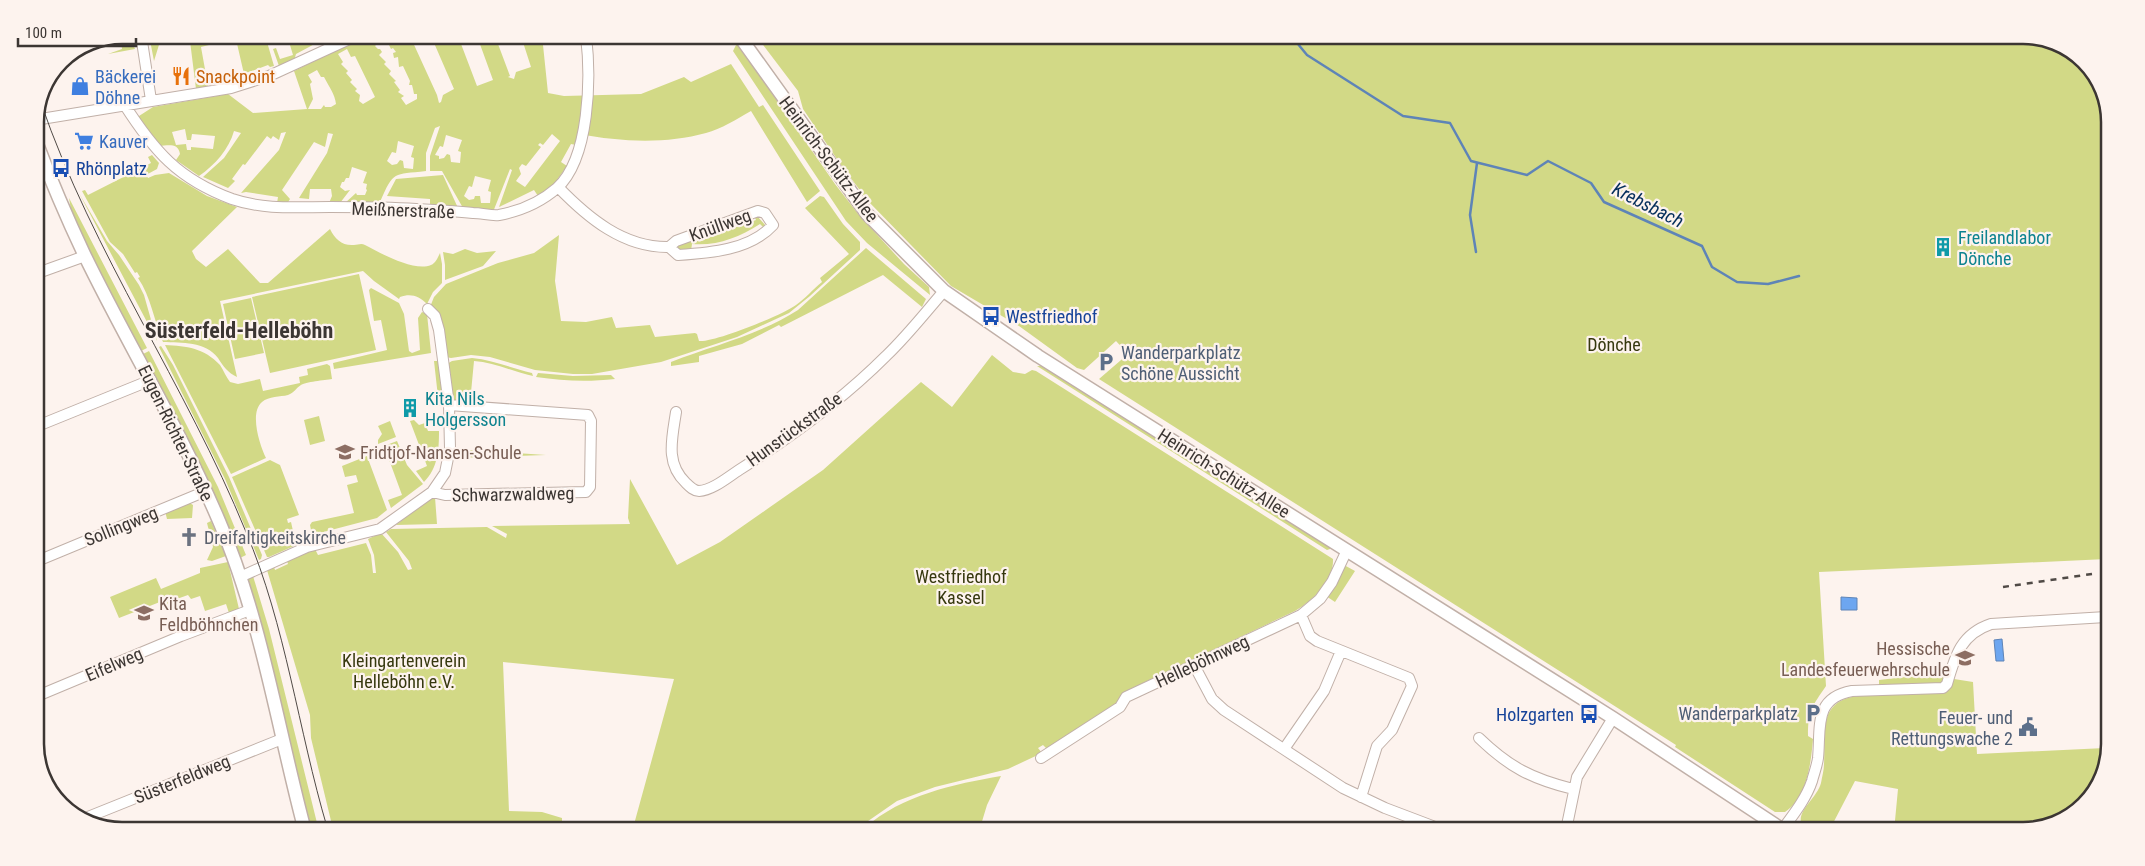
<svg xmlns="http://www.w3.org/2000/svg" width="2145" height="866" viewBox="0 0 2145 866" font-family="'Roboto Condensed',sans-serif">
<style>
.green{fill:#d2d986;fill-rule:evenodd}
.water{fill:#6da6f0;stroke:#5e84b7}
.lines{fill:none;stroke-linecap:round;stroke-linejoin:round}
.stream{stroke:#5e84b7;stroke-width:2.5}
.minor-casing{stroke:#c1b0a8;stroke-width:12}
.major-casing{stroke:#c1b0a8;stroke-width:15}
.minor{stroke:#fff;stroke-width:10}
.major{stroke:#fff;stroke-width:12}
.tram{stroke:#504a46;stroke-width:1}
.rail{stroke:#504a46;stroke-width:2.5;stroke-dasharray:6 6;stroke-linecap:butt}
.labels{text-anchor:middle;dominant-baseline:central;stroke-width:4.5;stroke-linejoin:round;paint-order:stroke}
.shop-label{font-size:18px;fill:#366cbe;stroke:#fdf3ee;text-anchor:start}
.food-label{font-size:18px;fill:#c56008;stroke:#fdf3ee;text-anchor:start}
.street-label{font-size:18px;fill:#3c3633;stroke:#fdf3ee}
.transit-label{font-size:18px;fill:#164399;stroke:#fdf3ee;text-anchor:start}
.culture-label{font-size:18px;fill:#0d838f;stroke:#fdf3ee;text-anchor:start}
.park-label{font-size:18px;fill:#36380e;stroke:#fdf3ee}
.service-label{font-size:18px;fill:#4e5e75;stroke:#fdf3ee;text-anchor:end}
.education-label{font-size:18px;fill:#785e54;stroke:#fdf3ee;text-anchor:start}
.worship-label{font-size:18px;fill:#5b616d;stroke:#fdf3ee;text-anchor:start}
.water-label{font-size:19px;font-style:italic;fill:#052e5b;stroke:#fdf3ee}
.district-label{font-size:22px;font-weight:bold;fill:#3c3633;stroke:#fdf3ee}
.rim{fill:none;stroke:#3c3633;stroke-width:2.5}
</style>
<rect width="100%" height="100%" fill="#fdf3ee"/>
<path class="green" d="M120 35H129L135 49 108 54 122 49Z
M149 35H162L154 61Z
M188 35H216L217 43 201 47 208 86 196 89 190 41H186Z
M235 35H265L274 66 270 67 268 65 244 74Z
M287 35H321L322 40 296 54 294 61 279 66 273 49 276 48 280 59 293 55Z
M364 36H374L373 37 377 44 375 46 378 49H380L382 52 379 55 386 62 384 64 391 71 389 74 396 81 394 82 400 90 398 92 404 96 401 98 406 105 417 99V94H414L413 89 412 85H409L410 81 403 66 399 67 398 57 394 58 393 53 396 52 393 48 391 49 389 45 390 43 386 36H410L437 95 439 103 441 102 443 95 454 89 431 36H458L477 86 493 80 477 36H495L510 76 508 77 514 79 516 72 531 67 521 36H540L543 45 548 93 564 96 641 94 684 77 691 82 731 64 759 107 763 105 820 191 807 202 751 111C737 119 721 129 706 133 667 144 620 142 580 134L576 145 571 144 561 162 567 166 554 184 538 196 534 190 499 207 512 170 510 169 493 212 463 208 442 171H430V156L440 126 435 128 426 153V171C393 175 394 170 380 202L345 203 356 193 357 195H365L367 190 366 189 367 184 363 183 367 172 352 167 349 178H346L344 182H342L340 187 345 191 350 190 340 203H329L332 196 331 189H310L309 199 299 198 327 153 333 134 328 133 325 147 314 142 282 190 290 199 287 204 277 203 278 197 246 192 241 193 279 150 286 132 281 133 279 140 273 136 271 139 267 136 245 165 243 164 232 179 235 181 228 188 203 177 224 158 241 133 234 131C229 149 215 165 199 176L176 160 180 154C178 142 167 146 159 146L139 118V116L153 107 228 94 253 113 307 109 294 71ZM347 49 351 57 355 56 375 97 363 104 359 101 360 95 355 91 357 89 350 82 352 80 346 73 348 71 341 64 343 62 338 54ZM317 70 321 77H324C329 87 335 94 336 104L331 107H325L324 105 321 109H308L313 99 310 84 312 82 308 75ZM185 129 187 140H191L192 134 215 136 213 149 191 147V150H187L186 144 176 145 172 132ZM552 134 560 141 525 187 516 181 521 174 519 168 522 164 526 166 541 147 538 145 540 143 543 145ZM446 135 462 140 458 151 461 152 460 163 451 162 450 155 447 154 444 158 439 159V156L435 155 440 146 443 147ZM398 141 414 146 411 157 414 158 413 169 404 168 403 161 400 160 397 164 392 165 387 161 392 152 396 153ZM475 176 491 180 488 191 491 192 490 203H481L480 196H475L474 199 469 200 464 196 469 186 472 187Z
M757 37 2052 40 2092 69 2110 116 2107 559 1819 572 1826 686C1812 707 1808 709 1808 736L1813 739C1811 763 1807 798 1785 812H1775L1675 747 1676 745 1099 379 1128 354 1116 341 1084 370 1077 368 1019 326 951 286 868 201 841 165 803 109 798 91Z
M737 43 835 184 859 215 904 264 929 287 930 295 867 243 846 221 733 51Z
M152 155 159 163 157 169 146 175 148 178 155 175 169 173 207 196 237 207 192 251 196 259 206 267 228 249 260 283H268L330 229C335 239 342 246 354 245 358 245 361 243 365 245 380 253 414 272 431 265 436 263 438 257 440 253L442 264V283L433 292 427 304C419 296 411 293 400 297L399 299 374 281 363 271 220 301 237 377C228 373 223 366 218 358 205 341 182 343 163 342 154 321 151 297 138 278L140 277 137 272 135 273 123 254 110 242 82 191 85 190 88 195 151 163 148 157Z
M443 175 458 208 430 206V199L387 196 396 179Z
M79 193 107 241 119 255 139 285 144 295 157 341Z
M820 196 824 197 843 224 860 242V250L810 296 789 313 737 337 661 362 592 374H573L535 370 490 357 471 355 451 358 446 357 430 307 434 297 446 284 498 263 534 253 559 235 555 281 561 321 586 322 612 317 616 328 650 325 655 337 695 333 697 334 699 341C713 343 783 315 796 305 805 299 813 289 822 282L820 278 849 254 805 208Z
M69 198 147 348 141 351 73 222Z
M754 216H757L766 226 764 228 760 224C738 238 717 246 692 244L691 251 678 250 677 243 691 239 692 243 756 220Z
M866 248 926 299 922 307 883 275 781 327 779 325 742 344 699 356V362L671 366V362C714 345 759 335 798 310Z
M465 249 477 253 496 251 483 266 445 280V265L443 252 453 254Z
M359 274 376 350 270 373 252 297Z
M371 288 399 303 404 314 409 351 412 353 420 350 418 318 422 312 427 314 431 353 334 369 333 363 387 350 381 320 374 321 369 290Z
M251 298 264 353 235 359 223 304Z
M165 345C187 346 204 348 220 365 224 371 226 377 230 382L238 384 260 379 263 391 300 383 299 377 308 375 307 369 327 364 330 366 332 379C325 380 305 382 301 385 296 388 294 393 288 395 280 397 269 396 262 402 249 413 260 446 266 458L231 474Z
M161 346 173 365 229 477 262 555 261 559 259 560 225 479 159 347Z
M149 351 218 487 246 555 240 558 211 489 143 354Z
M992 355 1013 372 1025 374 1032 370 1036 371 1333 559C1334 581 1312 601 1295 611L1124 692 1116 705 1047 749 1043 745 1038 748 1042 753 1008 769 935 787 897 801 858 828H633L674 679 503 662 509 811 542 812 562 818V824L558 827H342L344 826 343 823 332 825 311 738 310 715 267 570 274 567 275 570 288 564 287 561 315 549 318 555 366 543 371 555 373 573H376L374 555 368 539 381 533 398 552 408 570 412 569 409 561 386 532 391 529 487 527 506 538 507 534 492 526 630 524 628 518 630 479 677 565 720 542 823 470 921 382 952 407Z
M472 358C493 360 511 368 532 373L533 376C514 372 493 362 474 361L470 403 455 401C448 390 454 375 447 364L452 361Z
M434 361H441L445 406H439Z
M1037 366H1042L1330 547V549L1327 550Z
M538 373 573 376 611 375 615 379C588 382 563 381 536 377Z
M319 416 325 441 310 445 304 420Z
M414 420 419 425 425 423 428 431H439C439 450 438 468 424 482L416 471 427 466 410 421Z
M390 421 396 437 378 444V440L382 434 378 426Z
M397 441 407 465 423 484 391 508 388 500 402 495 384 446Z
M453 449 546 455 453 458Z
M367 456 387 510 377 518 312 535 310 525 312 522 354 513 347 485 358 482 356 475 345 477 342 466Z
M270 460 280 465 299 515 287 519 288 523 291 522 295 540 306 537 303 542 269 557H267L232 477Z
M435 497 437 524 396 525 428 500Z
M188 502 193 505 192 518 167 519 165 511Z
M211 521 226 556 212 561 207 560 213 547 207 523Z
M228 562 239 609 229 613 226 604 205 611 200 596 191 599 188 595 174 600 175 605 169 608 165 600 119 618 110 597 156 578 161 589 200 573V568Z
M1344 565 1355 571 1335 602 1326 596Z
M253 576 269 629 318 827H309L248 583 249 578Z
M1941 673 1954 679 1973 682 1977 754 2105 748V773L2076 813 2024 831H1894L1898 789 1855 781 1829 831 1804 830C1792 812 1816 801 1821 783 1822 777 1824 770 1824 764 1825 750 1822 722 1830 711 1841 694 1861 696 1879 695V680Z
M1001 776 987 805 980 828H865C901 795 955 784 1001 776Z"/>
<path class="water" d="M1841 597 1857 598V610H1841Z
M2002 639 2004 661H1996L1994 640Z"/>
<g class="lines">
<path class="stream" d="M1293 38 1307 55 1403 116 1450 123 1471 161 1527 175 1548 161 1591 183 1604 202 1702 246 1712 267 1737 282 1768 284 1799 276
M1476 252 1470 215 1477 163"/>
<g class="minor-casing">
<path id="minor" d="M141 35 151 100
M124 104C154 151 178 179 232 199 264 210 297 207 330 207 359 207 387 207 416 209 435 210 454 211 473 213 482 213 491 216 499 215 520 211 541 202 557 188 590 158 591 77 586 36
M35 120 231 88 269 76 356 36
M35 174 47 169
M558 187C588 218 624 248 669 247L678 255C710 253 750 250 773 225L765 213 758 211 676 241 669 247
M35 274 85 256
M676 412C672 439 665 463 686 483 690 487 694 491 699 491 713 490 728 477 739 470 791 437 843 399 886 356 907 336 925 313 944 291
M35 427 151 380
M432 492 445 495 586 492 590 487 591 421 588 415 449 405
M35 562 206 491
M240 577 307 547 380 529 432 492 445 473 450 448 449 405 439 330 435 316 428 309
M1301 615 1310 636 1317 641 1409 678 1412 686 1392 730 1377 746 1361 797
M1194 665 1212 699 1224 710 1343 788 1385 808 1443 830
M35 697 181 636 250 610
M1479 738C1509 767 1532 779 1573 789
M1284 749 1324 691 1341 651
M1041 758 1120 707 1126 697 1301 615 1320 599 1332 582 1347 550
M83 819 282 739
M1566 830 1577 777 1613 718
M1782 830C1793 815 1806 799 1812 781 1814 773 1817 766 1818 758 1821 728 1813 698 1852 691L1943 688 1947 684C1955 656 1961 634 1991 624L2106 617"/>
</g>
<g class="major-casing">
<path id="major" d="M740 37 867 214 944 291 1038 356 1613 718 1783 830
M35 139C50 178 66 216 84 254 127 343 180 429 219 521 261 618 277 725 304 827"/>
</g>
<use href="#minor" class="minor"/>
<use href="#major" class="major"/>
<path class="tram" d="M41 103C93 254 186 385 246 532 286 626 298 729 327 827"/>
<path class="rail" d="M2003 587 2092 574"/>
</g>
<defs>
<g id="restaurant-bare" transform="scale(1.5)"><path d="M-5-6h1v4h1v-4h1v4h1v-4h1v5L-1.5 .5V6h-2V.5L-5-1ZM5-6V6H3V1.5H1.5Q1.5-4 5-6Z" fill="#e8710a" stroke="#fdf3ee" stroke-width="2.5" paint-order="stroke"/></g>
<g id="shop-bare" transform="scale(1.5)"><path d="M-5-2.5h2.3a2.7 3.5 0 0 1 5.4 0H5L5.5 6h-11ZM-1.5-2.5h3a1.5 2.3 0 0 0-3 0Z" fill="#3f7fe0" stroke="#fdf3ee" stroke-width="2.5" paint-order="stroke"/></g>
<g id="supermarket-bare" transform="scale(1.5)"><path d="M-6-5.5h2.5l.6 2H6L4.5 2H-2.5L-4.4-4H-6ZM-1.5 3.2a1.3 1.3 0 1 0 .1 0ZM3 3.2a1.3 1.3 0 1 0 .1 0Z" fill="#3f7fe0" stroke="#fdf3ee" stroke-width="2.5" paint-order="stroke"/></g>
<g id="bus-bare" transform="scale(1.5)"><path d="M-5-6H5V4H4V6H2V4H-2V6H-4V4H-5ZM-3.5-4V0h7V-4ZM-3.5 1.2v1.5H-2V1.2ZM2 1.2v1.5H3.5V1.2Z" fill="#1a4fb4" stroke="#fdf3ee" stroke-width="2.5" paint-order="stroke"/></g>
<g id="building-bare" transform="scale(1.5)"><path d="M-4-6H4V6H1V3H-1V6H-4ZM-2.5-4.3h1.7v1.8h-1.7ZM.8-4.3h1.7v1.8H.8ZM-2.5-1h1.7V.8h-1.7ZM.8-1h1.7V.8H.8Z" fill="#0f9aa8" stroke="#fdf3ee" stroke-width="2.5" paint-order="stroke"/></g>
<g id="parking-bare" transform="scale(1.5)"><path d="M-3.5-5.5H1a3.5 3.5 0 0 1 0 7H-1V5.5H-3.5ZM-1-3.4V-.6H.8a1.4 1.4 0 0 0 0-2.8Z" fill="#5c6f8a" stroke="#fdf3ee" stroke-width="2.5" paint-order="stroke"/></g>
<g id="school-bare" transform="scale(1.5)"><path d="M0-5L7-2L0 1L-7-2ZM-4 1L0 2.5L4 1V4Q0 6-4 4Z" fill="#8d6e63" stroke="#fdf3ee" stroke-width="2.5" paint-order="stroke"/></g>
<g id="church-bare" transform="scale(1.5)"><path d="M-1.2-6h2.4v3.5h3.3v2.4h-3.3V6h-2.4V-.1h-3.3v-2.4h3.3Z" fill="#6b7280" stroke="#fdf3ee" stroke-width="2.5" paint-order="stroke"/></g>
<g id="civic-bare" transform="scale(1.5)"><path d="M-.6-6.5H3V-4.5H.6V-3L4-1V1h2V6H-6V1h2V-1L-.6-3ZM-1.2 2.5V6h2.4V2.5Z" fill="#5c6f8a" stroke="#fdf3ee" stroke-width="2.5" paint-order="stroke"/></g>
</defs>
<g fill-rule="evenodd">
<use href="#restaurant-bare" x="181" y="76"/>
<use href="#shop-bare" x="80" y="86"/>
<use href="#supermarket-bare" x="84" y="141"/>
<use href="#bus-bare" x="61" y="168"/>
<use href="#building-bare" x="1943" y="247"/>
<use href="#bus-bare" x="991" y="316"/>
<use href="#parking-bare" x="1106" y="362"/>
<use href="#building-bare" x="410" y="408"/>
<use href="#school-bare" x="345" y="452"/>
<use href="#church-bare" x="189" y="537"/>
<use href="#school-bare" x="144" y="613"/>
<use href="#school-bare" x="1965" y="658"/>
<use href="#parking-bare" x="1813" y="713"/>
<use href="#bus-bare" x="1589" y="714"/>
<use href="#civic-bare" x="2028" y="727"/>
</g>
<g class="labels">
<g class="shop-label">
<text x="95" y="76">Bäckerei<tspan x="95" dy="21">Döhne</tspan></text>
<text x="99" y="141">Kauver</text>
</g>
<g class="food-label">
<text x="196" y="76">Snackpoint</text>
</g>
<g class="street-label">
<text transform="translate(829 159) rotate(53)">Heinrich-Schütz-Allee</text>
<text transform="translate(403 210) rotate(2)">Meißnerstraße</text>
<text transform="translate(720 225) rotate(-20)">Knüllweg</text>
<text transform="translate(794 429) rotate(-36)">Hunsrückstraße</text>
<text transform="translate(176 433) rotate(64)">Eugen-Richter-Straße</text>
<text transform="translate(1224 473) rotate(32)">Heinrich-Schütz-Allee</text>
<text transform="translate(513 494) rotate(-1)">Schwarzwaldweg</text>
<text transform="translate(121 526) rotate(-22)">Sollingweg</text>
<text transform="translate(1202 661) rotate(-25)">Helleböhnweg</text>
<text transform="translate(114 664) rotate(-23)">Eifelweg</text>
<text transform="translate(182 779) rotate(-22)">Süsterfeldweg</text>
</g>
<g class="transit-label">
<text x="76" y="168">Rhönplatz</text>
<text x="1006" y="316">Westfriedhof</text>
<text x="1574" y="714" text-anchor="end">Holzgarten</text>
</g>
<g class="culture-label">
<text x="1958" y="237">Freilandlabor<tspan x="1958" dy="21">Dönche</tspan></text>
<text x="425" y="398">Kita Nils<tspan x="425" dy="21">Holgersson</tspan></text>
</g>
<g class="park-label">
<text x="1614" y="344">Dönche</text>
<text x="961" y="576">Westfriedhof<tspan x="961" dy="21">Kassel</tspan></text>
<text x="404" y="660">Kleingartenverein<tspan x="404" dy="21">Helleböhn e.V.</tspan></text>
</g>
<g class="service-label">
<text x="1121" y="352" text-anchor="start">Wanderparkplatz<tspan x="1121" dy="21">Schöne Aussicht</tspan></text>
<text x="1798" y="713">Wanderparkplatz</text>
<text x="2013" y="717">Feuer- und<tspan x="2013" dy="21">Rettungswache 2</tspan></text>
</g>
<g class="education-label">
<text x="360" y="452">Fridtjof-Nansen-Schule</text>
<text x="159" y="603">Kita<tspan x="159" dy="21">Feldböhnchen</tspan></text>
<text x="1950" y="648" text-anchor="end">Hessische<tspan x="1950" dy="21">Landesfeuerwehrschule</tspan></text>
</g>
<g class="worship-label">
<text x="204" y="537">Dreifaltigkeitskirche</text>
</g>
<g class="water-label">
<text transform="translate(1648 205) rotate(27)">Krebsbach</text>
</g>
<g class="district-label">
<text x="239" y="330">Süsterfeld-Helleböhn</text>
</g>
</g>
<path d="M0 0H2145V866H0ZM122 44H2023A78 78 0 0 1 2101 122V744A78 78 0 0 1 2023 822H122A78 78 0 0 1 44 744V122A78 78 0 0 1 122 44Z" fill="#fdf3ee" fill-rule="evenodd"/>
<path class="rim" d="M122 44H2023A78 78 0 0 1 2101 122V744A78 78 0 0 1 2023 822H122A78 78 0 0 1 44 744V122A78 78 0 0 1 122 44Z"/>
<path d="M18 38v8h118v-8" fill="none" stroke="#3c3633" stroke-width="2.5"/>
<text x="25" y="38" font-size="15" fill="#3c3633" stroke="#fdf3ee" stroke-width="4" paint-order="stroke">100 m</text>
</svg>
